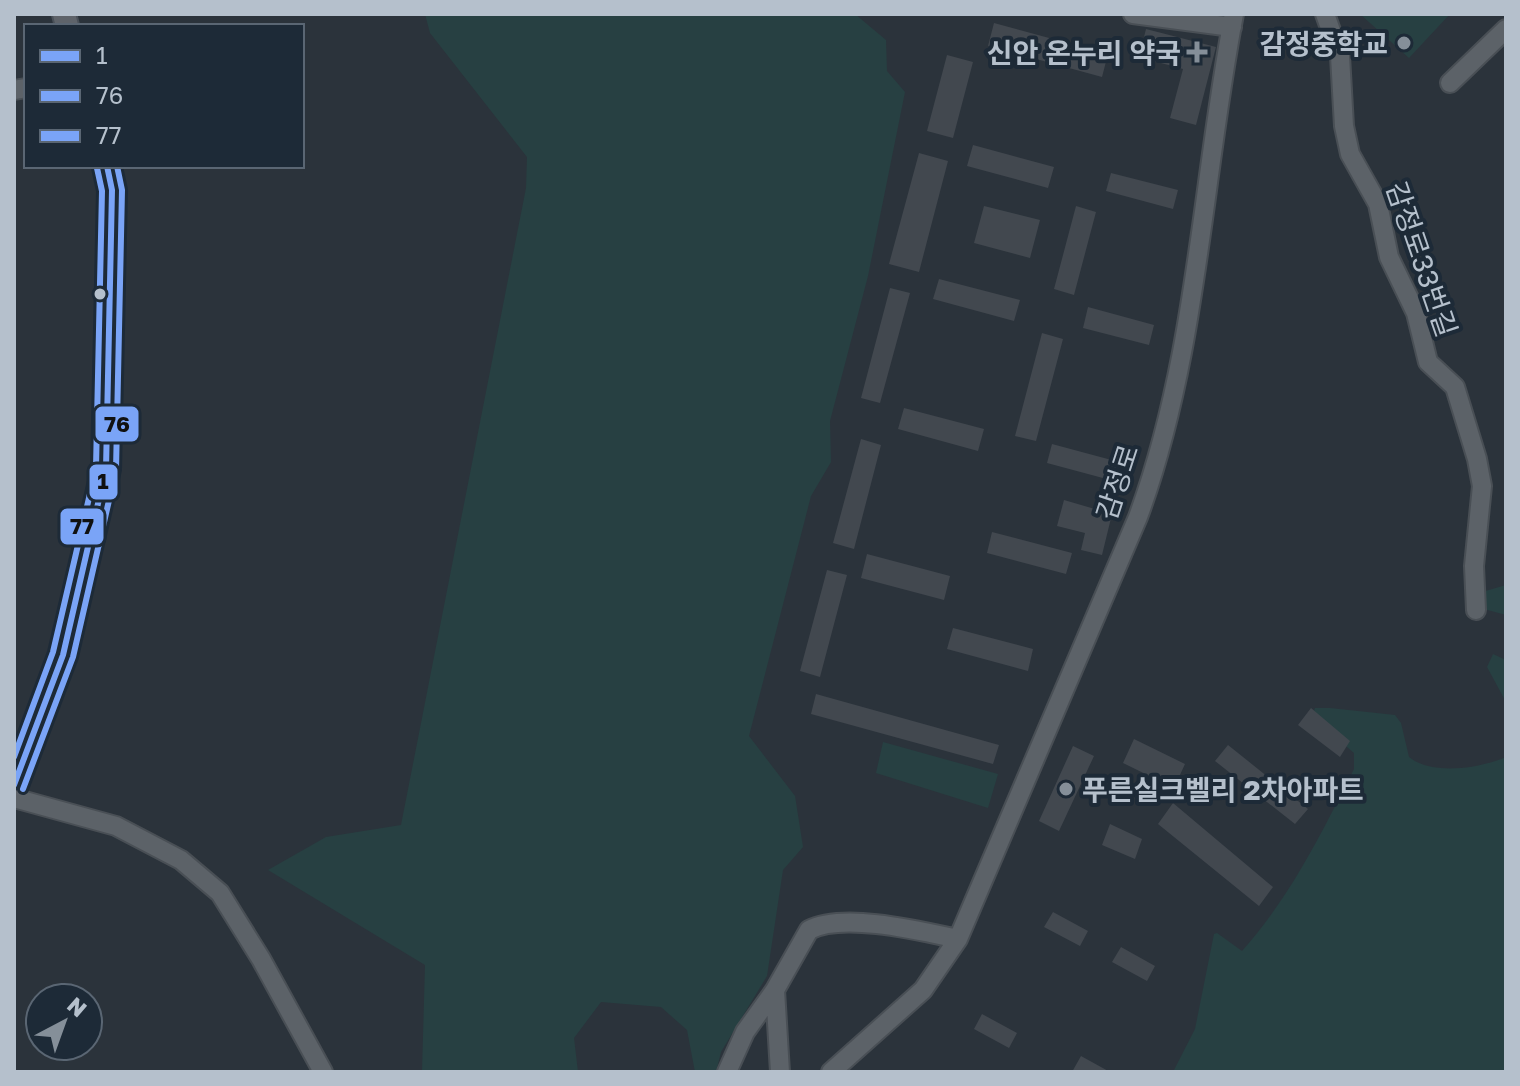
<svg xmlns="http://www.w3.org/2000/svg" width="1520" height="1086" viewBox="0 0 1520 1086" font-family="'Golos Text','Noto Sans KR',sans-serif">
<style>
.green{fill:#274042}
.building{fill:#42484f}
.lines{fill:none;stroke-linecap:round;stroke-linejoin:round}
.minor-casing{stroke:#494f55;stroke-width:22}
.major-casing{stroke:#495058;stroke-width:26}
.minor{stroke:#5c6268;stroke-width:18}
.major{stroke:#5e636a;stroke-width:22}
.bus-1-casing{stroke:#1d2a37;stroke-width:12}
.bus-2-casing{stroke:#1d2a37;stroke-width:12}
.bus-3-casing{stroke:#1d2a37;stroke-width:12}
.bus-1{stroke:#7aa4f7;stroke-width:6}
.bus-2{stroke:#7aa4f7;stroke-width:6}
.bus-3{stroke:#7aa4f7;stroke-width:6}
.poi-dot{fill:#858f99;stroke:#1d2a37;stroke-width:3}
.bus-dot{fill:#b5c0cc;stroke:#1d2a37;stroke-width:3}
.labels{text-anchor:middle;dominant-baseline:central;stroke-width:8;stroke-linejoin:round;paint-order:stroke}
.poi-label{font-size:28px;font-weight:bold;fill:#b5c0cc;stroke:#1d2a37;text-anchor:end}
.street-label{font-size:28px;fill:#b5c0cc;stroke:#1d2a37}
.line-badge{stroke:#1d2a37;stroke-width:3}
.pale-badge-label{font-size:22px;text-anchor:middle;font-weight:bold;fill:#111}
</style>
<rect width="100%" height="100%" fill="#2b333b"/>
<path class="green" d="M425 14H855L886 40 887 71 905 92 868 276 830 421 831 462 811 496 749 736 795 796 803 847 783 870 767 976 721 1052 716 1072H695L687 1030 661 1007 601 1002 574 1038 578 1072H422L425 965 268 870 326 837 401 825 526 188 527 157 430 33Z
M1360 14H1450L1409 58Z
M1506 585V615L1484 609 1482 592Z
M1493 654 1506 660V702L1487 667Z
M1330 708 1395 715 1401 723 1409 757C1432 776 1481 768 1506 757V1072H1173L1195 1029 1214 934 1217 933 1242 951C1291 896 1321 834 1354 769V753L1312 717 1315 708Z
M883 742 998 774 988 808 876 773Z"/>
<path class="building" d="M994 23 1108 54 1102 77 988 46Z
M1146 29 1216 47 1196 125 1170 118 1183 69 1139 57Z
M947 55 973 62 953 138 927 131Z
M973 145 1054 167 1048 188 967 166Z
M919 153 948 161 919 272 889 264Z
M1111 173 1178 190 1173 209 1106 191Z
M984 206 1040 220 1030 258 974 243Z
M1076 206 1096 212 1074 295 1054 289Z
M939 279 1020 300 1014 321 933 299Z
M890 288 910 293 880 403 861 398Z
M1088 307 1154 325 1149 345 1083 328Z
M1042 333 1063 339 1036 441 1015 436Z
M904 408 984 429 978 451 898 429Z
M861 439 881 445 854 549 833 543Z
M1052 444 1119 462 1114 481 1047 463Z
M1064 500 1112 514 1102 555 1081 550 1085 533 1057 526Z
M992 532 1072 553 1066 574 987 553Z
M867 554 950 576 944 600 861 578Z
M827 570 847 575 820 677 800 671Z
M953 628 1033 649 1028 671 947 649Z
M816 694 999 745 993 764 811 714Z
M1311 708 1350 741 1340 757 1298 725Z
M1134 739 1185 764 1174 788 1123 763Z
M1228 745 1308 809 1295 824 1215 761Z
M1073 746 1094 756 1059 831 1039 821Z
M1173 803 1273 887 1259 906 1158 824Z
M1110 824 1142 839 1135 859 1102 845Z
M1053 912 1088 931 1080 946 1044 927Z
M1121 947 1155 966 1147 981 1112 962Z
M982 1014 1017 1033 1009 1048 974 1029Z
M1081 1056 1110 1072H1072Z"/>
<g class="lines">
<g class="minor-casing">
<path id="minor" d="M1133 14 1232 27
M1325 14 1340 56 1344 126 1350 154 1378 204 1389 257 1416 313 1428 362 1455 387 1477 459 1482 486 1474 566 1476 610
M1450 83 1506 29
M14 90 26 88
M14 798 116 826 181 860 220 893 261 959 323 1072
M775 990 780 1072
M727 1072 745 1032 775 990 809 930C843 912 921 931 958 939
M831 1072 923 990 958 939 1138 517C1197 357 1202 180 1234 14"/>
</g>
<g class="major-casing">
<path id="major" d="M64 14 67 26
M14 785 63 655 106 469 112 190 107 166"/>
</g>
<use href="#minor" class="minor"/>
<use href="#major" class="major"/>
<g class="bus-1-casing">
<path id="bus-1" d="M14 785 63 655 106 469 112 190 107 166"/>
</g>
<g class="bus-2-casing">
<path id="bus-2" d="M23 789 73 657 116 470 122 190 117 166"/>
</g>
<g class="bus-3-casing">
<path id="bus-3" d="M14 757 53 652 96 468 102 191 97 168"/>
</g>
<use href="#bus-1" class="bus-1"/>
<use href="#bus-2" class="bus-2"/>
<use href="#bus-3" class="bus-3"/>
</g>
<g class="poi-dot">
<circle cx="1404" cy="43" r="8"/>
<path d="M1193 40h8v8h8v8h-8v8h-8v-8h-8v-8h8z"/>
<circle cx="1066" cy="789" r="8"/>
</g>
<circle class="bus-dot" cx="100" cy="294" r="7"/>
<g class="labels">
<g class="poi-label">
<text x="1388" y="43">감정중학교</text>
<text x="1181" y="52">신안 온누리 약국</text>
<text x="1082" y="789" text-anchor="start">푸른실크벨리 2차아파트</text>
</g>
<g class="street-label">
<text transform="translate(1422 259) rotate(71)">감정로33번길</text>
<text transform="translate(1117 482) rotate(-72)">감정로</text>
</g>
</g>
<g class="line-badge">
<rect x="94" y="405" width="46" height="38" rx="8" fill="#7aa4f7"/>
<rect x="88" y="463" width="31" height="38" rx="8" fill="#7aa4f7"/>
<rect x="59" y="507" width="46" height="39" rx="8" fill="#7aa4f7"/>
</g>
<g class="pale-badge-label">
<text x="117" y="432">76</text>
<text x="103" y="489">1</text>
<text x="82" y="534">77</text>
</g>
<rect width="1520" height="1086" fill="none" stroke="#b5c0cc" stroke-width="32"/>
<rect x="24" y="24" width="280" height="144" fill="#1d2a37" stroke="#5a6673" stroke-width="2"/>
<rect x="40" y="50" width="40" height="12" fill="#7aa4f7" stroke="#5a6673" stroke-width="2"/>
<text x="96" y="64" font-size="24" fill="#b5c0cc">1</text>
<rect x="40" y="90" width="40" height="12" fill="#7aa4f7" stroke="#5a6673" stroke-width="2"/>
<text x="96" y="104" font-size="24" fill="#b5c0cc">76</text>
<rect x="40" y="130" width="40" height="12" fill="#7aa4f7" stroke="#5a6673" stroke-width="2"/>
<text x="96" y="144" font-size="24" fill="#b5c0cc">77</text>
<g transform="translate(64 1022) rotate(41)"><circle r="38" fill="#1d2a37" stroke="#5a6673" stroke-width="2"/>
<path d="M0-6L14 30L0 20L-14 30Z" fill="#858f99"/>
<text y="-12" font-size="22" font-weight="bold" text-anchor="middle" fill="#b5c0cc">N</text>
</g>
</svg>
